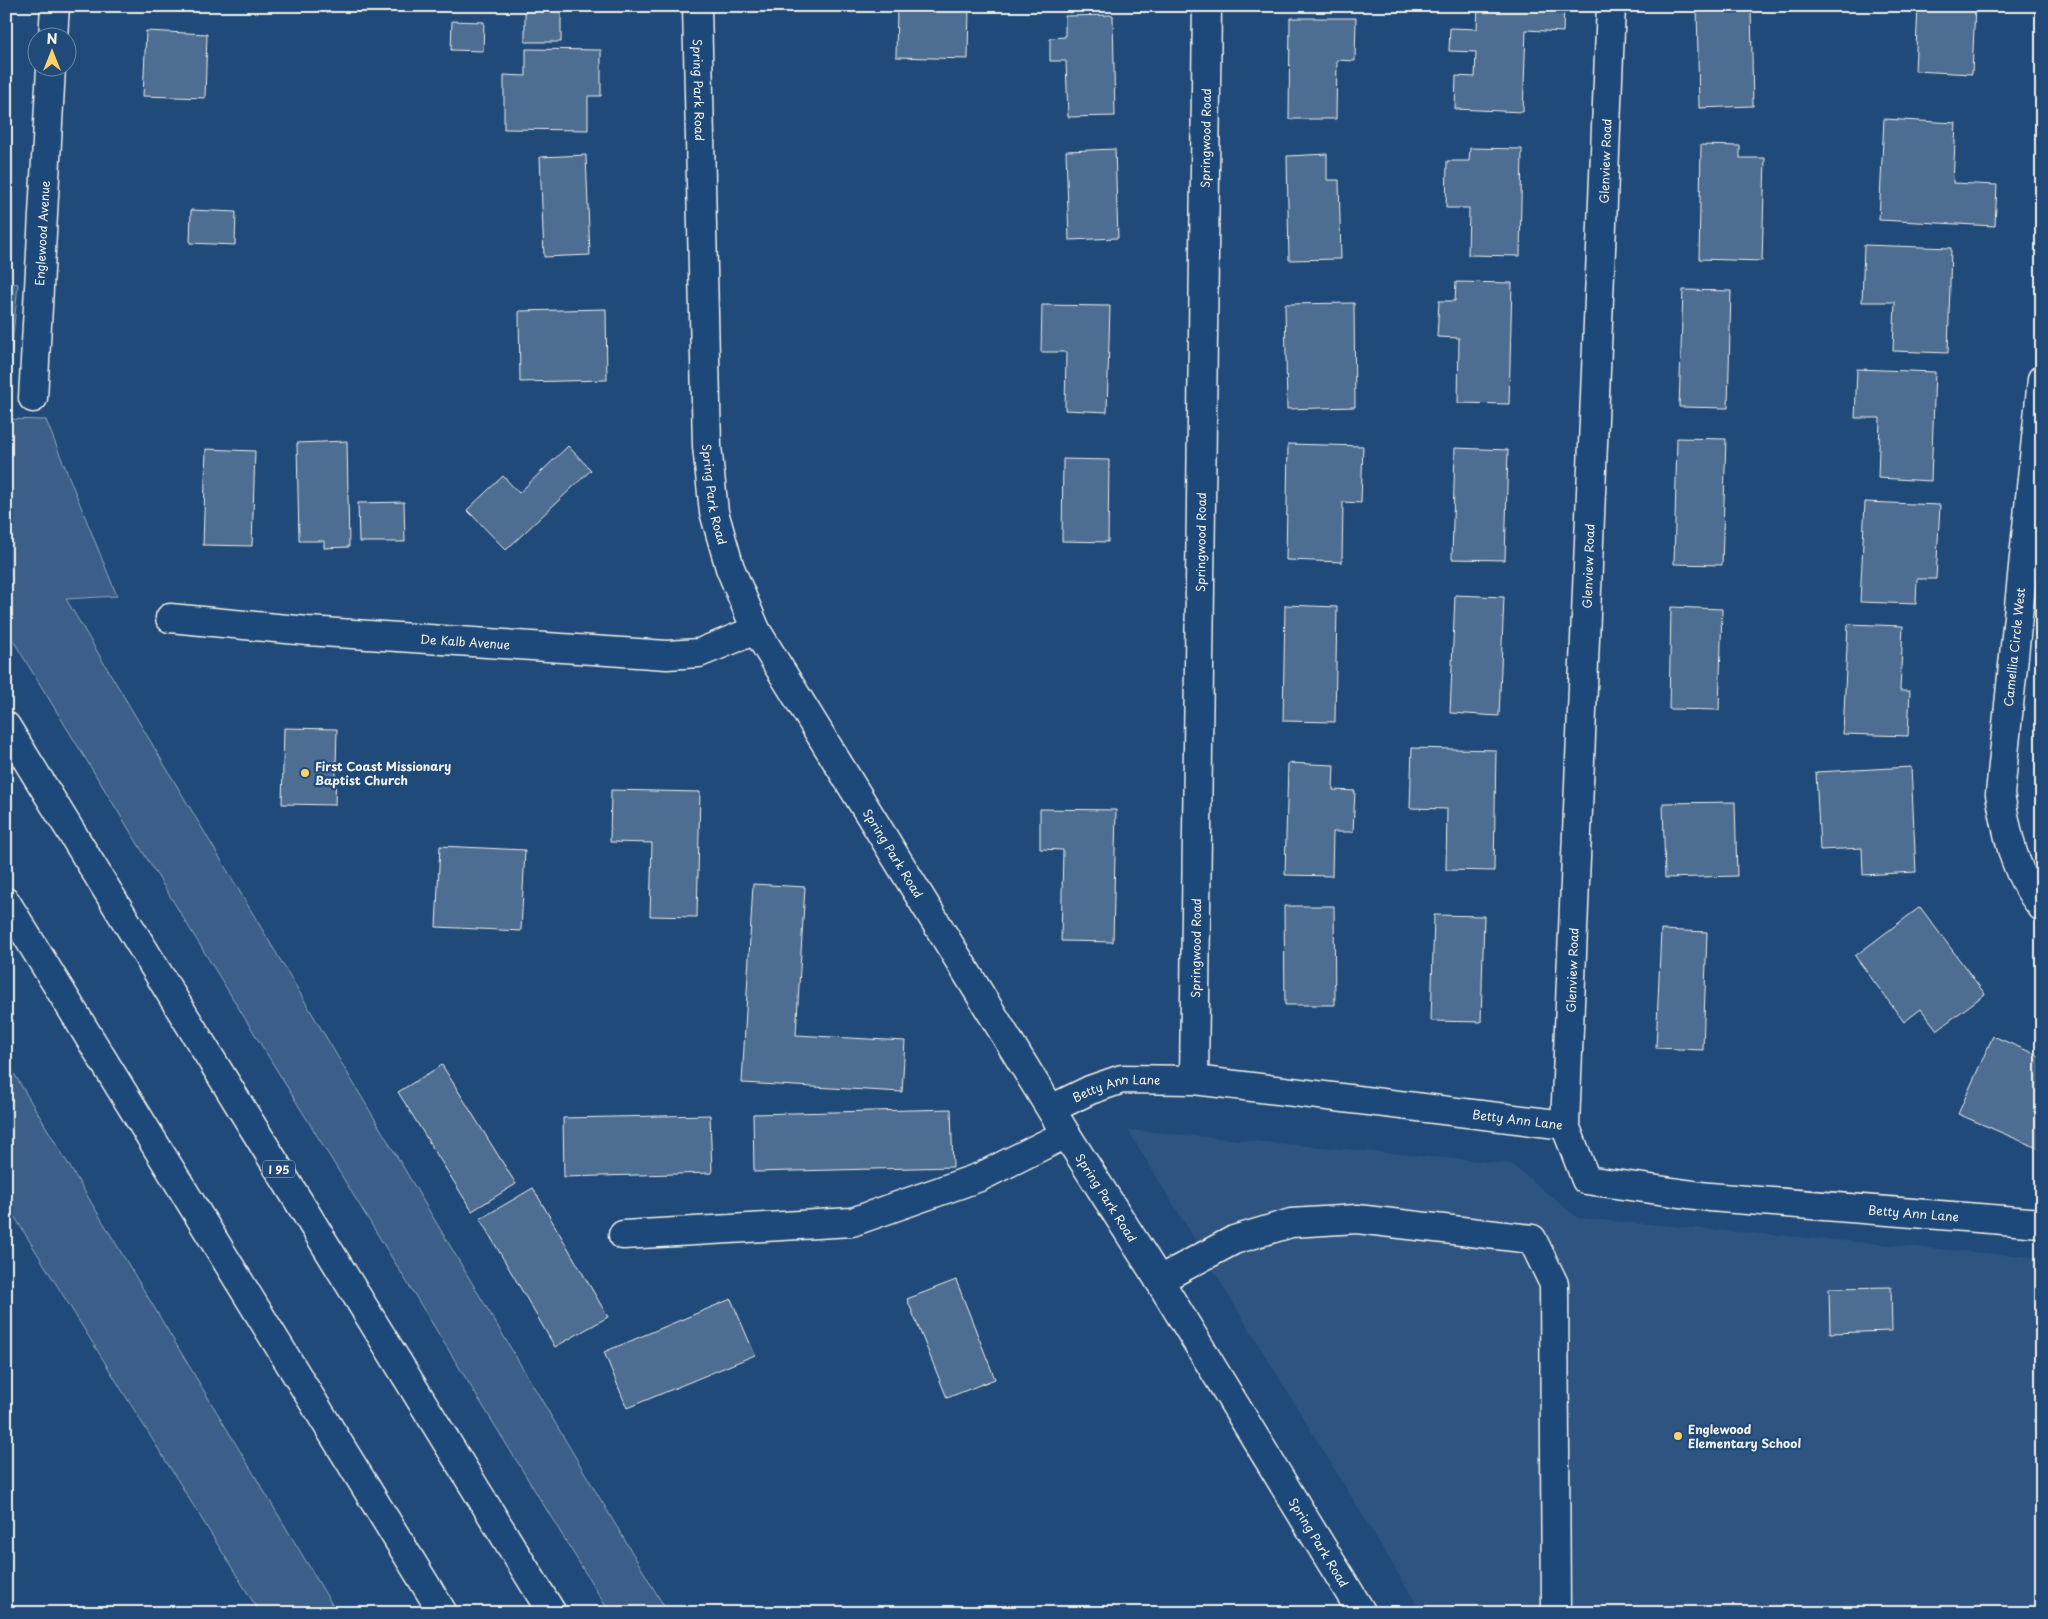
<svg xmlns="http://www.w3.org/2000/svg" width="2048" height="1619" viewBox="0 0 2048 1619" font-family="'Playpen Sans',sans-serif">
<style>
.built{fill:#2d5581}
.green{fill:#3a5f88;stroke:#97a8b8}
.building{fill:#4d6e92;stroke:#f4f1e8}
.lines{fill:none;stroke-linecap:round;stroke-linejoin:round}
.minor-casing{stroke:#f4f1e8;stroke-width:31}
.major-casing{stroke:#f4f1e8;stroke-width:31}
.highway-casing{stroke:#f4f1e8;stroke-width:31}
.minor{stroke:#1f4a7a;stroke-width:28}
.major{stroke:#1f4a7a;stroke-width:28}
.highway{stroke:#1f4a7a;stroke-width:28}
.poi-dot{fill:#ffd166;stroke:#1f4a7a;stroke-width:2}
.labels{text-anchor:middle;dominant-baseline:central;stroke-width:4.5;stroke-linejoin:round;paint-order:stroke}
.shield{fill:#1f4a7a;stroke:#b4bfc7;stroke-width:1}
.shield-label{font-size:11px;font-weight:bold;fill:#f4f1e8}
.street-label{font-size:12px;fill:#f4f1e8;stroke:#1f4a7a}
.poi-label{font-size:12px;font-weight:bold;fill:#f4f1e8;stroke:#1f4a7a;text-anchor:start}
</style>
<rect width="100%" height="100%" fill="#1f4a7a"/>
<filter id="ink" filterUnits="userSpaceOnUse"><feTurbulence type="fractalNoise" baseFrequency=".02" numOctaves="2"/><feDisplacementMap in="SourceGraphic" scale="10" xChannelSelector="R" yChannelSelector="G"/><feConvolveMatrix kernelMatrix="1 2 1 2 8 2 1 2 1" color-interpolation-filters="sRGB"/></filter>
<g filter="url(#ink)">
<path class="built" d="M1128 1130 1511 1164 1578 1218 2042 1258V1613H1422Z"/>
<path class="green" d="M6 282 18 284 6 409Z
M6 419 46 420 117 596 66 599 668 1613H610L6 629Z
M6 1060 337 1613H260L6 1203Z"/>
<path class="building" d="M897 6H969L968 59 896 57Z
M1478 6H1564L1563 32 1526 30 1523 112 1455 109 1456 76 1475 77 1476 52 1449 51 1450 28 1477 29Z
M1697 6H1751L1753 106 1699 108Z
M1918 6H1975L1972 74 1915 71Z
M525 11H561V42H525Z
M1113 15 1115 116 1068 117 1066 61H1050V38L1065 37V16Z
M1290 18H1356L1355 61 1337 60 1336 119H1289Z
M452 21 484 22 483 51 451 50Z
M146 31 207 34 205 98 143 96Z
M526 49 601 50V96H588V130L504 129V75L526 76Z
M1884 119 1956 123 1953 183 1997 185 1995 226 1879 220Z
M1701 145 1740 146V158H1765L1762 261 1699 259Z
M1470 148 1522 149 1520 256 1468 255 1469 208H1446L1447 161H1469Z
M1115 149 1118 238 1069 240 1066 151Z
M1327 154V180H1339L1341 259 1289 260 1287 156Z
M586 155 590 255 544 257 540 157Z
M191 210 236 212 235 245 190 243Z
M1864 245 1951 248 1948 353 1893 351 1895 302H1862Z
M1456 282 1512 283 1509 404 1458 403 1459 338 1437 337 1439 301H1455Z
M1683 290 1731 291 1728 408 1679 407Z
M1354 303 1355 407 1287 409 1285 304Z
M1042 305 1110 306 1107 412 1065 410 1066 352H1041Z
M606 309 607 380 520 382 519 311Z
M1857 369 1935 372 1931 481 1878 478 1880 418H1855Z
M1677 438 1726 439 1722 565 1674 564Z
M347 441 349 547 324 548V541H299L297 443Z
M1288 444 1363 446 1361 503 1343 502 1342 562 1286 560Z
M568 446 591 470 506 550 467 510 503 476 519 493Z
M1455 448 1508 450 1505 560 1452 559Z
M206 449 255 451 252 546 203 545Z
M1063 459 1109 460 1108 542 1062 541Z
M404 502 405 542H359L358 503Z
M1865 502 1940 505 1936 579H1917L1916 604 1860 602Z
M1455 595 1504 597 1499 716 1450 713Z
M1285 605 1337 607 1335 722 1283 721Z
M1671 607 1722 609 1719 710 1669 709Z
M1848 624 1903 626 1900 691H1910L1908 736 1843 734Z
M284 728 337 729 335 805 282 804Z
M1412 748 1496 750 1494 871 1446 870 1447 809 1410 808Z
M1288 763 1334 765 1333 790 1355 791 1353 832H1333L1332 876 1285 875Z
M1911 767 1916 872 1863 875 1862 848 1820 850 1816 772Z
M611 790 700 792 697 917 650 916 652 843 610 842Z
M1735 802 1737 876 1665 878 1663 803Z
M1040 809 1116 810 1113 942 1061 941 1063 850 1040 849Z
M440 846 525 850 521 931 436 927Z
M753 884 805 887 796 1035 905 1041 902 1092 742 1083Z
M1284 906H1334L1335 1005H1285Z
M1920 907 1985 994 1937 1030 1921 1009 1904 1022 1855 956Z
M1434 915 1484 916 1481 1022 1431 1021Z
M1661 930 1707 932 1703 1050 1656 1048Z
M1993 1036 2042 1057V1150L1958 1114Z
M442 1065 516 1184 472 1211 398 1092Z
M951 1109 953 1167 754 1172 753 1114Z
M710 1115 712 1173 564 1177 563 1118Z
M533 1188 608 1317 555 1347 480 1219Z
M956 1280 995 1379 947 1398 907 1299Z
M1891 1287 1892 1331 1830 1333 1829 1288Z
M731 1299 755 1355 627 1408 604 1352Z"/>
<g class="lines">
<g class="minor-casing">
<g id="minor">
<path id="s1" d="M1611 6 1565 1125 1586 1180 1709 1197 2042 1223"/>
<path d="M53 38 55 6"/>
<path d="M2042 379 2000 794C2008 836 2013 872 2042 907"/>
<path id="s2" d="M33 398 51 68"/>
<path id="s3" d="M170 618 308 631 667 655 699 653 756 630"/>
<path id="s4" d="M1194 1080 1207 6"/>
<path id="s5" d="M1051 1109 1090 1090 1122 1079 1194 1080 1565 1125"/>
<path d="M623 1235 852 1222 980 1177 1066 1134"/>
<path d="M1159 1280 1234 1240 1291 1223 1357 1219 1532 1239 1554 1284 1556 1613"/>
</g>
</g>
<g class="major-casing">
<g id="major">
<path id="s6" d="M697 6 707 446 714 512 730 568 756 630 1066 1134 1159 1280 1362 1613"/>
</g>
</g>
<g class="highway-casing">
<path id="highway" d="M6 726 552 1613
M6 902 443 1613"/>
</g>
<use href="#minor" class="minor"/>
<use href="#major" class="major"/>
<use href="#highway" class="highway"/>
</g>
</g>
<g class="poi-dot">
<circle cx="305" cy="773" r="5"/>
<circle cx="1678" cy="1436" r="5"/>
</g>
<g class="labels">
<rect class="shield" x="263" y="1160.5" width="32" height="17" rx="4"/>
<g class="shield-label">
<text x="279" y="1169">I 95</text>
</g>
<g class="street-label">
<text stroke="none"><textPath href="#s6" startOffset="84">Spring Park Road</textPath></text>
<text stroke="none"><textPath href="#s4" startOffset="942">Springwood Road</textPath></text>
<text transform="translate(1605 161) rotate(-88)">Glenview Road</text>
<text stroke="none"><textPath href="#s2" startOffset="165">Englewood Avenue</textPath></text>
<text stroke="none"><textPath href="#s6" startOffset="489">Spring Park Road</textPath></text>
<text stroke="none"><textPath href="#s4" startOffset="538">Springwood Road</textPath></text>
<text transform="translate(1588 566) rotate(-88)">Glenview Road</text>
<text stroke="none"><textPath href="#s3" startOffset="296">De Kalb Avenue</textPath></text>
<text transform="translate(2014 647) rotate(-84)">Camellia Circle West</text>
<text stroke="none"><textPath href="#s6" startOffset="894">Spring Park Road</textPath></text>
<text stroke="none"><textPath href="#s4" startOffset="132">Springwood Road</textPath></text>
<text transform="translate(1572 970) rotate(-88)">Glenview Road</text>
<text stroke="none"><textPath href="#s5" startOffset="70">Betty Ann Lane</textPath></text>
<text stroke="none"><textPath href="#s5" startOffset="475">Betty Ann Lane</textPath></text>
<text stroke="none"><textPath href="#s6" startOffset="1299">Spring Park Road</textPath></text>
<text stroke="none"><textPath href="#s1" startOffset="1508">Betty Ann Lane</textPath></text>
<text stroke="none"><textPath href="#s6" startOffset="1704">Spring Park Road</textPath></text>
</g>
<g class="poi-label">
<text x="315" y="766">First Coast Missionary<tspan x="315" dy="14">Baptist Church</tspan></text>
<text x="1688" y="1429">Englewood<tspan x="1688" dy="14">Elementary School</tspan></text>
</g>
</g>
<rect width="2048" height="1619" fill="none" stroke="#1f4a7a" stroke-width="25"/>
<rect x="12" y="12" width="2023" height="1594" fill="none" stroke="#f4f1e8" stroke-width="2" filter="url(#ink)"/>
<g transform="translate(52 52)"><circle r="24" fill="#1f4a7a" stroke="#748da6"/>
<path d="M0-4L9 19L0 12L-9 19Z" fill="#ffd166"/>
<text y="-8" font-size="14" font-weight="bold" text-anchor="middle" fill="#f4f1e8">N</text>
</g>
</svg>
